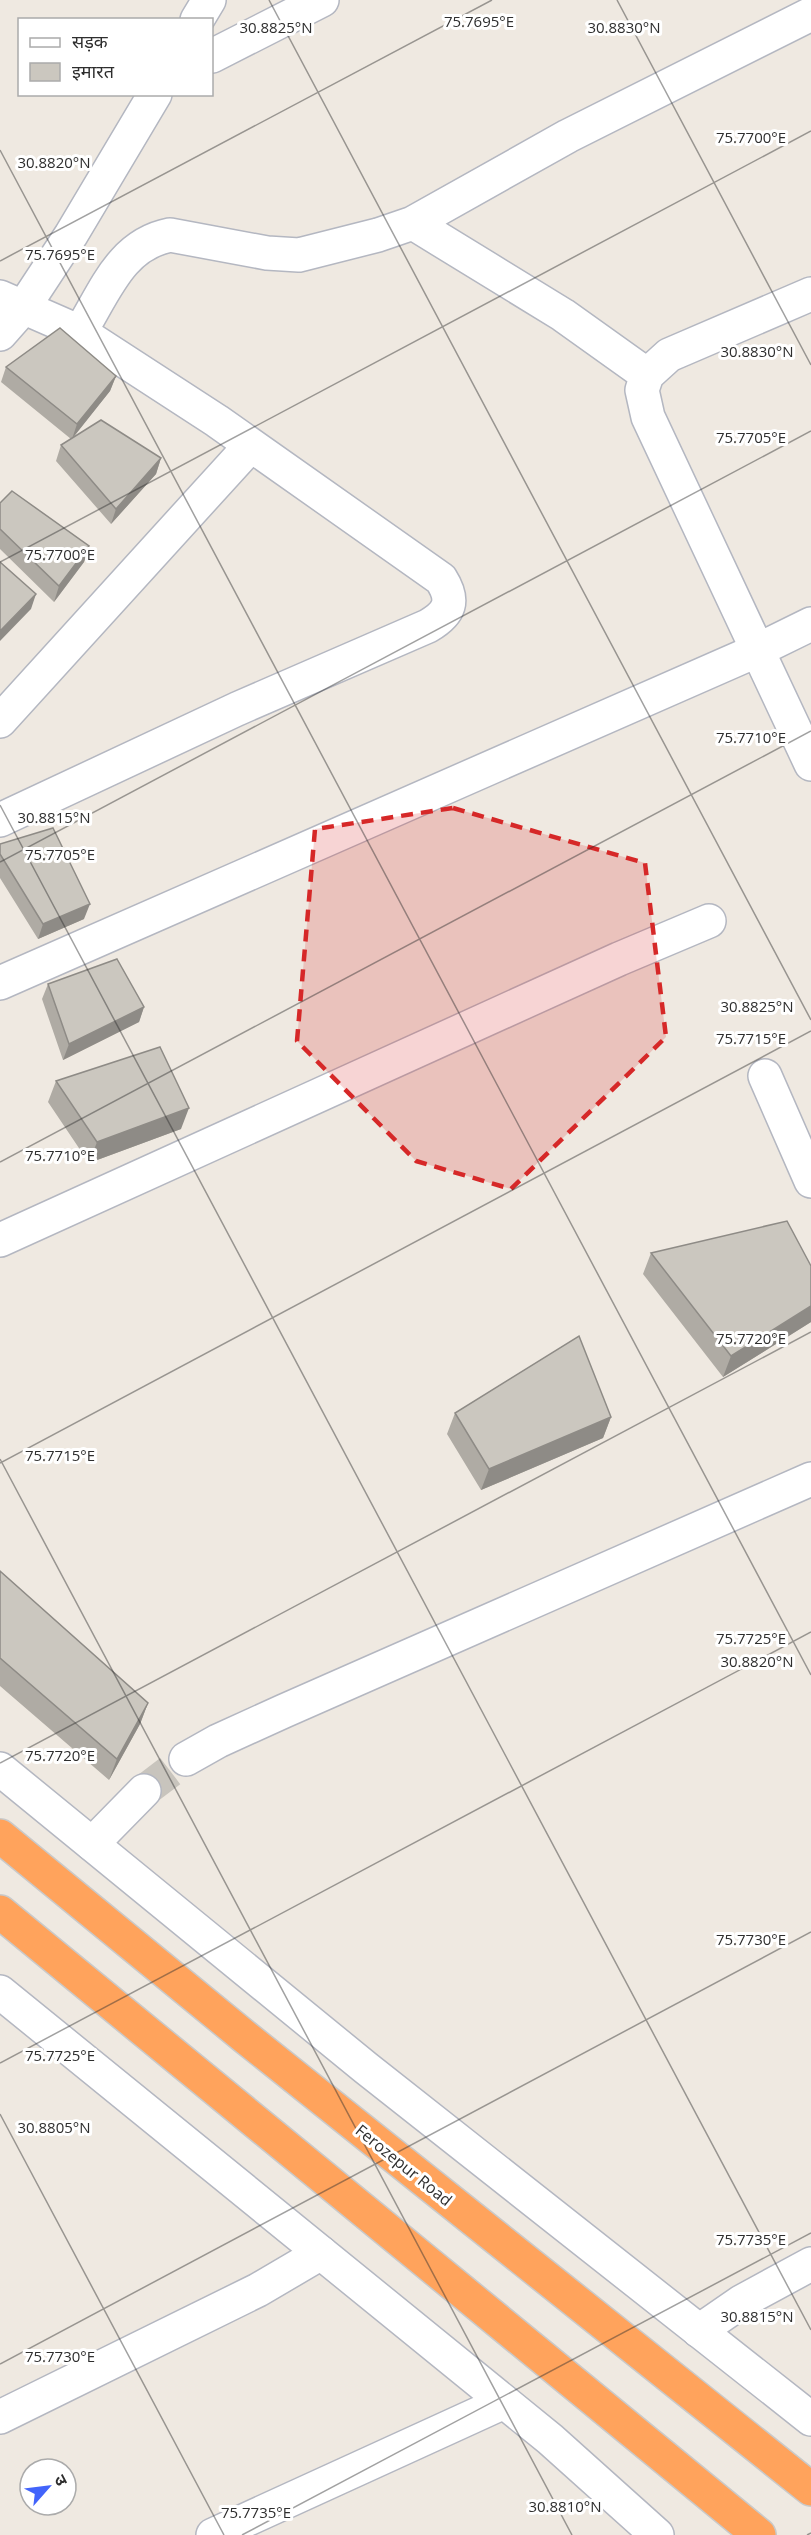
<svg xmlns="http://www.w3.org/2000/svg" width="811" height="2535" viewBox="0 0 811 2535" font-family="'Open Sans','Noto Sans Devanagari',sans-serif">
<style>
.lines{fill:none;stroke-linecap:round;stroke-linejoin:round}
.street-tunnel{stroke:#c8c4bd;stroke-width:33;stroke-dasharray:33 16;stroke-linecap:butt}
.street-casing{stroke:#b4b7c1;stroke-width:36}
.secondary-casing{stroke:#b4b7c1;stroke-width:36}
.highway-casing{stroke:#c9c9c9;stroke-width:36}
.street{stroke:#fff;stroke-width:33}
.secondary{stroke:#fff;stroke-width:33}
.highway{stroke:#ffa35c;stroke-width:33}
.wall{fill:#afaba4}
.shaded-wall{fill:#8e8b86}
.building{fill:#cbc7bf;stroke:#8e8b86;stroke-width:1.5}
.marked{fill:#d62828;fill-opacity:0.2;stroke:#d62828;stroke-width:4.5;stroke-dasharray:12 8;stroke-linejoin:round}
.ticks{fill:none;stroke:#2e2e2e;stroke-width:1.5;stroke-opacity:0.45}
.labels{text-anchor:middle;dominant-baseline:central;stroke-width:6;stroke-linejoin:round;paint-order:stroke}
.street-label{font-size:16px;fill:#2e2e2e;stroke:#fff}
.ticks-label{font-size:15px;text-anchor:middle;fill:#2e2e2e;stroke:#fff;stroke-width:6;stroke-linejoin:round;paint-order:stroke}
</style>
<rect width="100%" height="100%" fill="#efe9e1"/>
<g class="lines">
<path class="street-tunnel" d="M144 1791 186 1759"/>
<g class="street-casing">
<path id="street" d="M197 20 209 0
M212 56 322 0
M413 223 563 315 647 375
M811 294 669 355 647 375 642 390 648 417 811 764
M0 297 80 332 217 421 441 579C455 601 450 613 428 626L237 709 0 820
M80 332C105 292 120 245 170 235L267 253 299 255 378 235 413 223 568 136 811 14
M0 334 23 308 71 235 155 94
M0 721 250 446
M0 983 758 650 811 624
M765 1076 811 1181
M0 1240 619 959 709 921
M186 1759 218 1741 284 1711 811 1479
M92 1844 144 1791
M699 2331 741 2302 811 2264
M0 2417 258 2290 321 2253
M213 2535 504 2402"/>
</g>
<g class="secondary-casing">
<path id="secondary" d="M0 1769 366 2068 811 2419
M0 1992 550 2439 657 2535"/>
</g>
<g class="highway-casing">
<path id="highway" d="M0 1836 245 2037 811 2489
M0 1912 759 2535"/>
</g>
<use href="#street" class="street"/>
<use href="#secondary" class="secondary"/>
<use href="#highway" class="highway"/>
</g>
<path class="wall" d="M6 367 116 376 110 391 72 438 161 458 156 474 111 524 56 461 61 445 71 439 1 382Z
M0 503 89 546 84 562 54 602 0 549Z
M0 844 84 919 38 939 0 878Z
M48 984 144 1007 139 1022 63 1060 42 999Z
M56 1081 181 1129 89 1163 48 1102Z
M651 1253 811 1266V1322L723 1377 643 1274Z
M455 1413 611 1417 603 1438 481 1490 447 1434Z
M0 1571 148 1703 140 1724 109 1780 0 1686Z"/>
<path class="shaded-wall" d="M116 376 110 391 72 439 77 424Z
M161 458 156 474 111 524 116 509Z
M89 546 84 562 54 602 59 586Z
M36 594 31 609 0 641V631Z
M90 904 84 919 38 939 43 924Z
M144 1007 139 1022 63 1060 69 1044Z
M189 1108 181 1129 89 1163 97 1142Z
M811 1306V1322L723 1377 731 1356Z
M611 1417 603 1438 481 1490 489 1469Z
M148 1703 140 1724 109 1780 117 1759Z"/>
<path class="building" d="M60 328 116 376 77 424 6 367Z
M101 420 161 458 116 509 61 445Z
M12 491 89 546 59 586 0 529V503Z
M0 562 36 594 0 631Z
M53 828 90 904 43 924 0 854V844Z
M117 959 144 1007 69 1044 48 984Z
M160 1047 189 1108 97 1142 56 1081Z
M787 1221 811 1266V1306L731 1356 651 1253Z
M579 1336 611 1417 489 1469 455 1413Z
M0 1571 148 1703 117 1759 0 1658Z"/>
<path class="marked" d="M453 808 645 863 666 1037 511 1189 416 1161 297 1041 315 829Z"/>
<path class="ticks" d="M269 0 811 1020M617 0 811 365M0 150 811 1675M0 261 492 0M0 562 811 131M0 805 811 2330M0 862 811 431M0 1162 811 731M0 1459 572 2535M0 1463 811 1031M0 1763 811 1332M0 2063 811 1632M0 2114 224 2535M0 2364 811 1932M242 2535 811 2233M807 2535 811 2533"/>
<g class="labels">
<g class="street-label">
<text transform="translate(404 2165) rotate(39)">Ferozepur Road</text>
</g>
</g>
<g class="ticks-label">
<text x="479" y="27">75.7695°E</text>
<text x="276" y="33">30.8825°N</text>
<text x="624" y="33">30.8830°N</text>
<text x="751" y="143">75.7700°E</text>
<text x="54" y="168">30.8820°N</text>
<text x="60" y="260">75.7695°E</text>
<text x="757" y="357">30.8830°N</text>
<text x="751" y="443">75.7705°E</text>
<text x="60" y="560">75.7700°E</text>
<text x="751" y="743">75.7710°E</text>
<text x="54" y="823">30.8815°N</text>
<text x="60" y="860">75.7705°E</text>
<text x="757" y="1012">30.8825°N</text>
<text x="751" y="1044">75.7715°E</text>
<text x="60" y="1161">75.7710°E</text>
<text x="751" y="1344">75.7720°E</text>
<text x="60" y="1461">75.7715°E</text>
<text x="751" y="1644">75.7725°E</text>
<text x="757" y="1667">30.8820°N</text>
<text x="60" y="1761">75.7720°E</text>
<text x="751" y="1945">75.7730°E</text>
<text x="60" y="2061">75.7725°E</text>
<text x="54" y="2133">30.8805°N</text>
<text x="751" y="2245">75.7735°E</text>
<text x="757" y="2322">30.8815°N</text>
<text x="60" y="2362">75.7730°E</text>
<text x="565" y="2512">30.8810°N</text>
<text x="256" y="2518">75.7735°E</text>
</g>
<rect x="18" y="18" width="195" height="78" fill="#ffffff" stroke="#ababab" stroke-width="1.5"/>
<rect x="30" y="38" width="30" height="9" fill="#ffffff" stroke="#ababab" stroke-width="1.5"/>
<text x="72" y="48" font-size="18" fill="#2e2e2e">सड़क</text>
<rect x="30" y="63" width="30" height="18" fill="#cbc7bf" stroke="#ababab" stroke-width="1.5"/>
<text x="72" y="78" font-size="18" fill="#2e2e2e">इमारत</text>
<g transform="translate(48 2487) rotate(62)"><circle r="28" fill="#ffffff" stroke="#ababab" stroke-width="1.5"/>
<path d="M0-4.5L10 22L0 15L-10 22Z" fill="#4264fb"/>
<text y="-9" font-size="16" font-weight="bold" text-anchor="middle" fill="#2e2e2e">उ</text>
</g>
</svg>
